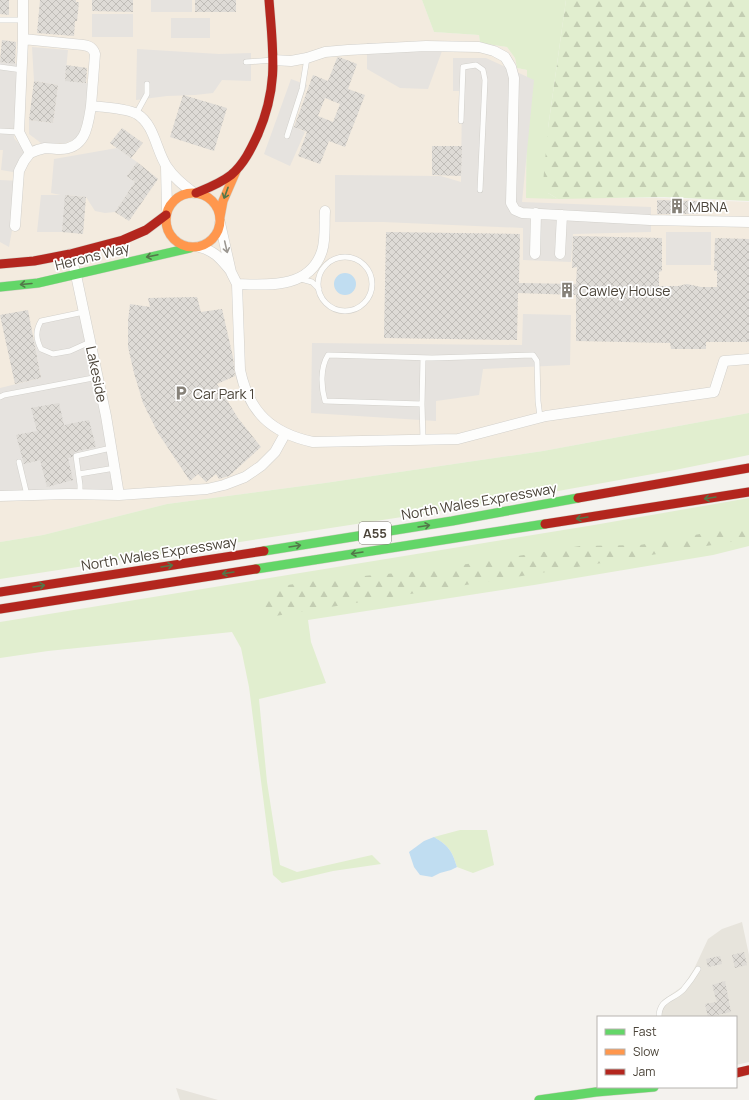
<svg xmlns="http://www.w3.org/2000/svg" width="749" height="1100" viewBox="0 0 749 1100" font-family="Manrope,sans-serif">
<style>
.residential{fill:#e7e4dc}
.commercial{fill:#f3ebdf}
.grass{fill:#e1eecf}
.forest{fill:url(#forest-firs)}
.parking{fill:#e6e3df}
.water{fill:#c0ddf1}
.building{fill:url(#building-cross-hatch);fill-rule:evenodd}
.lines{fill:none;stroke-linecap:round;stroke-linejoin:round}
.lane-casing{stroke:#d2d0cb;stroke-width:6}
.street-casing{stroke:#d2d0cb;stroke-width:11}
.fast-casing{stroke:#d3cfc5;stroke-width:10}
.slow-casing{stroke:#d3cfc5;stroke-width:10}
.jam-casing{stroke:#d3cfc5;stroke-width:10}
.lane{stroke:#fdfdfc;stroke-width:5}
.street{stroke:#fdfdfc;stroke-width:10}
.fast{stroke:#63d668;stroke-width:9}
.slow{stroke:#ff974d;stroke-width:9}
.jam{stroke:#b3261e;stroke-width:9}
.oneway{stroke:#537749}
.oneway2{stroke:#9b9791}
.labels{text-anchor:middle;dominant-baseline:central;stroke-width:3.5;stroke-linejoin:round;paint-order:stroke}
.shield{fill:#fff;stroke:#817c74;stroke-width:1}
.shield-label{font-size:13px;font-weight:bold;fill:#4b4439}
.poi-label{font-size:14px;fill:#4b4439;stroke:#fff;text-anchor:start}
.street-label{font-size:14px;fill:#4b4439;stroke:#fff}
</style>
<defs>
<pattern id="forest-firs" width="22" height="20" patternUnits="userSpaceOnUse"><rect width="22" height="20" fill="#e1eecf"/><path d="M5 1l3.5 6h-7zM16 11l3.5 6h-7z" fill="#c3cdb2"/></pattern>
<pattern id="building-cross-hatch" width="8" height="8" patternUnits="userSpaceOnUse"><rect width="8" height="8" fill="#dedbd6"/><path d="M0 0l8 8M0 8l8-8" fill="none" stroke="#c0bdb8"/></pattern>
</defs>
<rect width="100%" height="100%" fill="#f4f2ee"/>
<path class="residential" d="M742 922 749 955V1062L736 1065V1017H657V1014L663 1000 683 986 694 969 708 939 722 929Z
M176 1088 218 1100H180Z"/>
<path class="commercial" d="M0 0H422L434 32 479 35 480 43 507 47 515 58 517 68 527 70 526 198H657L749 202V413L543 451 325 483 167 504 43 535 0 542Z"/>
<path class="grass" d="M422 0H566L548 128V193L558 199 526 198 527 70 517 68 515 58 507 47 480 43 479 35 434 32Z
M749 413V455L675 470 480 505 0 579V542L43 535 167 504 325 483 543 451Z
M749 498V546L713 555 534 585 308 620 311 642 326 683 259 699 267 782 280 865 297 872 372 855 381 864 333 871 282 883 273 875 249 687 241 648 232 632 48 651 0 658V622L594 525Z
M460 830H487L494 865 473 873 457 867C452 851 449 846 434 837Z"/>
<path class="forest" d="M566 0H749V201L664 197 558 199 548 193 543 183 548 128Z
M749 525V539L269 617 265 614 262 607 267 594 273 590 288 585 320 580 429 570 580 546 640 545Z"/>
<path class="parking" d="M151 0H192V12H151Z
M92 14H133V37H92Z
M171 18H210V38H171Z
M367 43H445L428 89 400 88 367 69Z
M32 47 68 50 65 80 91 84 86 134 79 138 65 143H41L29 134V120L53 123 58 85 34 81Z
M137 49 219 54 251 53V81L222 80 213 93 195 95 167 96 136 100Z
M453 58H486L534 80 522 202 651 207V232L573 234 571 262 523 260V228L383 222H335V175L441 176 461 182 462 91H453Z
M0 62 20 64 14 138 26 152 19 173 1 170 3 150H0Z
M291 79 307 85 292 126 305 132 290 166 264 154Z
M117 148 137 162 127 176 135 182 115 212 105 213 95 211 86 197 66 195 62 232H37L41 195H61L51 193 54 159Z
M0 180 21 181 9 247 0 242Z
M666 232H711V265H666Z
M87 308 120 491 0 492V388L41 378 34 341 35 330 42 320Z
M523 314 571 315 570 365 483 369 479 395 436 401V421L311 413 312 343 522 345Z"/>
<path class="water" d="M334 284a11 11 0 1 1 22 0a11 11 0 1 1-22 0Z
M434 837C449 846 452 851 457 867L451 870 440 873 432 877 420 875 414 867 409 852 424 841Z"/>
<path class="building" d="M0 0H9V15L0 14Z
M40 0H76V2H79L77 21H75L74 36 37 33Z
M92 0H133V12L92 11Z
M195 0H236V12H195Z
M2 40 16 42 15 64 0 62Z
M339 57 357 64 348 89 365 95 345 147 329 141 320 164 298 156 307 132 294 127 313 75 328 81 337 58ZM325 98 340 104 333 122 318 116Z
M66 65 87 68 86 83 65 81Z
M34 81 58 85 53 123 29 120Z
M183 95 227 108 214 151 170 137Z
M122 128 143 143 131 158 110 143Z
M432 146H462L461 176 432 175Z
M137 162 158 179 129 221 115 212 135 182 127 176Z
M65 195 86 197 83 234 62 232Z
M657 200 698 201V214H657Z
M386 232 520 234 519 283 576 284 577 267 572 268 573 236 662 238V271L659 272V286H678L687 284 701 287H717V271H714L715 238 749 239V342H706V349H671L670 343 576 341V295L518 293 517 340 384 338Z
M197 297 201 312 222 309 233 357 235 376 217 384 238 418 261 447 229 476 219 479 216 474 206 482 198 474 190 481 158 433 143 403 134 373 128 347V321L130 304 150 307 148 298Z
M28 310 41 378 15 384 0 315Z
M59 403 64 425 89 420 96 447 75 452 72 457 68 458 73 480 47 487 40 460 24 464 16 435 37 431 31 408Z
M744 952 747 965 735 968 732 955Z
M720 956 722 964 708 967 706 959Z
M725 981 731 1012 708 1017 705 1004 717 1002 712 985Z"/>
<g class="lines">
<g class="lane-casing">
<path id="lane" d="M0 20H23
M246 62 273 60
M0 67 22 70
M136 114 147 94V84
M461 121 463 67 476 65 483 70 485 80 480 190
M0 131 19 132
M287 136 302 89 307 58
M318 284a27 27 0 1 1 54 0a27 27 0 1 1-54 0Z
M301 279 312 282 319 289
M84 312 41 321C35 331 36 339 41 349L53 354 70 351 90 342
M0 397 4 395 93 378 97 375
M422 404 423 358
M423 440 422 404 325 401C321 387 320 368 328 355L432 358 533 355 537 361 538 401 540 417
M19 462 27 495
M79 474 115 468
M80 494V485L76 456 111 448
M659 1017C659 999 673 1000 683 990 689 983 694 976 698 969"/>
</g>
<g class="street-casing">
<path id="street" d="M23 0V39
M273 60 291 61 307 58 325 52 348 50 426 46 479 47 494 51 505 57 511 67 514 78 511 203 515 210 522 213 650 220 749 222
M30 153 19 132 23 39 83 45C90 46 93 48 95 54L91 106
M30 153C34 151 40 149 45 148 50 148 55 149 60 149 86 149 88 125 91 106 103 107 126 108 137 114 155 125 156 151 167 167 174 178 183 185 194 193
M166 167 167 209
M220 223 231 272 237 284 240 370C249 412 271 433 313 442L458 439 546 416 714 392 724 361 749 359
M15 226 19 171 24 161 30 153
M199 247C215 251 220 258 230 270
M70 254 76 275 106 416 119 495
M535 254 536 213
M560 254 562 215
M237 284C268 285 310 289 322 251 326 239 324 223 325 211
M0 496 68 494 119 495 207 489 224 485 245 477 261 466 275 452 285 434"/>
</g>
<g class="fast-casing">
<path id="fast" d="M0 287 38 283 190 248
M264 551 452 521 578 498
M256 569 545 524
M539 1100 596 1092 654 1087"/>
</g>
<g class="slow-casing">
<path id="slow" d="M166 220a27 27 0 1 1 54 0a27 27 0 1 1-54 0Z
M220 217 223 201 236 171"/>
</g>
<g class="jam-casing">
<path id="jam" d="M196 193C208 188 221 183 231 175 244 164 251 149 258 134 279 85 273 52 269 0
M0 264 34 261 70 254 123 240 146 230 166 215
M578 498 749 468
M545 524 749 492
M0 592 264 551
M0 609 256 569
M736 1073 749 1070"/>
</g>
<use href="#lane" class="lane"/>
<use href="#street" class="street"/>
<use href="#fast" class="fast"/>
<use href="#slow" class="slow"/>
<use href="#jam" class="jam"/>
</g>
<defs><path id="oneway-shaft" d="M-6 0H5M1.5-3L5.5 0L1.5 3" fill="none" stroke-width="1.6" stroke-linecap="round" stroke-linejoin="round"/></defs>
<g class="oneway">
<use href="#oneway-shaft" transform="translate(226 193) rotate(110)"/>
<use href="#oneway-shaft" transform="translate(152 256) rotate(168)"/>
<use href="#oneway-shaft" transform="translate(26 284) rotate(175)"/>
<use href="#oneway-shaft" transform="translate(710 498) rotate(171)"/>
<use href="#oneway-shaft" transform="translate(582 518) rotate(171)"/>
<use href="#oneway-shaft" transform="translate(424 526) rotate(-9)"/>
<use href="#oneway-shaft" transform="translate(295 546) rotate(-9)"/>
<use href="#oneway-shaft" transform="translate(357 553) rotate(171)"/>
<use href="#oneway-shaft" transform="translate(167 566) rotate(-9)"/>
<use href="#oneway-shaft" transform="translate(228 573) rotate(171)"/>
<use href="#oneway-shaft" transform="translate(39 586) rotate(-9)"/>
</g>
<use class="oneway2" href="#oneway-shaft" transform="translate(226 247) rotate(77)"/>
<defs>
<g id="building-bare" transform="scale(1.2)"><path d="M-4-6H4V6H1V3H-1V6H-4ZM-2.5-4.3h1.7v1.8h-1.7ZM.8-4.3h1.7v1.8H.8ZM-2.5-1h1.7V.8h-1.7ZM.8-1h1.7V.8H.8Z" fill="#868178" stroke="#fff" stroke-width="2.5" paint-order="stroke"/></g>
<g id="parking-bare" transform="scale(1.2)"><path d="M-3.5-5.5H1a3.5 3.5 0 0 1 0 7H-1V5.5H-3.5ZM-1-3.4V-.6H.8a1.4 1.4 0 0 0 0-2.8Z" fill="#868178" stroke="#fff" stroke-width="2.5" paint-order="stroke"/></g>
</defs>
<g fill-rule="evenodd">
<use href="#building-bare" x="677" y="206"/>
<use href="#building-bare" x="567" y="290"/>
<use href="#parking-bare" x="181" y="393"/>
</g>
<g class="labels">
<rect class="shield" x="359" y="522" width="32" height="22" rx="3"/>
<g class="shield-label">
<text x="375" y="533">A55</text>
</g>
<g class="poi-label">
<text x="689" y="206">MBNA</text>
<text x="579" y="290">Cawley House</text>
<text x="193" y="393">Car Park 1</text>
</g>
<g class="street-label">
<text transform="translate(92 256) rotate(-14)">Herons Way</text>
<text transform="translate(97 374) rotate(78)">Lakeside</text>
<text transform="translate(479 501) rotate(-10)">North Wales Expressway</text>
<text transform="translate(159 553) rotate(-9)">North Wales Expressway</text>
</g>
</g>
<rect x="597" y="1016" width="140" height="72" fill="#ffffff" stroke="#b7b4b0"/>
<rect x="605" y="1029" width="20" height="6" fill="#63d668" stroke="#b7b4b0"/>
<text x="633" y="1036" font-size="12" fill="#4b4439">Fast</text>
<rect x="605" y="1049" width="20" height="6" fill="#ff974d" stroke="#b7b4b0"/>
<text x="633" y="1056" font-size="12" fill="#4b4439">Slow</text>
<rect x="605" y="1069" width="20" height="6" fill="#b3261e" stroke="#b7b4b0"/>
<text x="633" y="1076" font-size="12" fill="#4b4439">Jam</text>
</svg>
